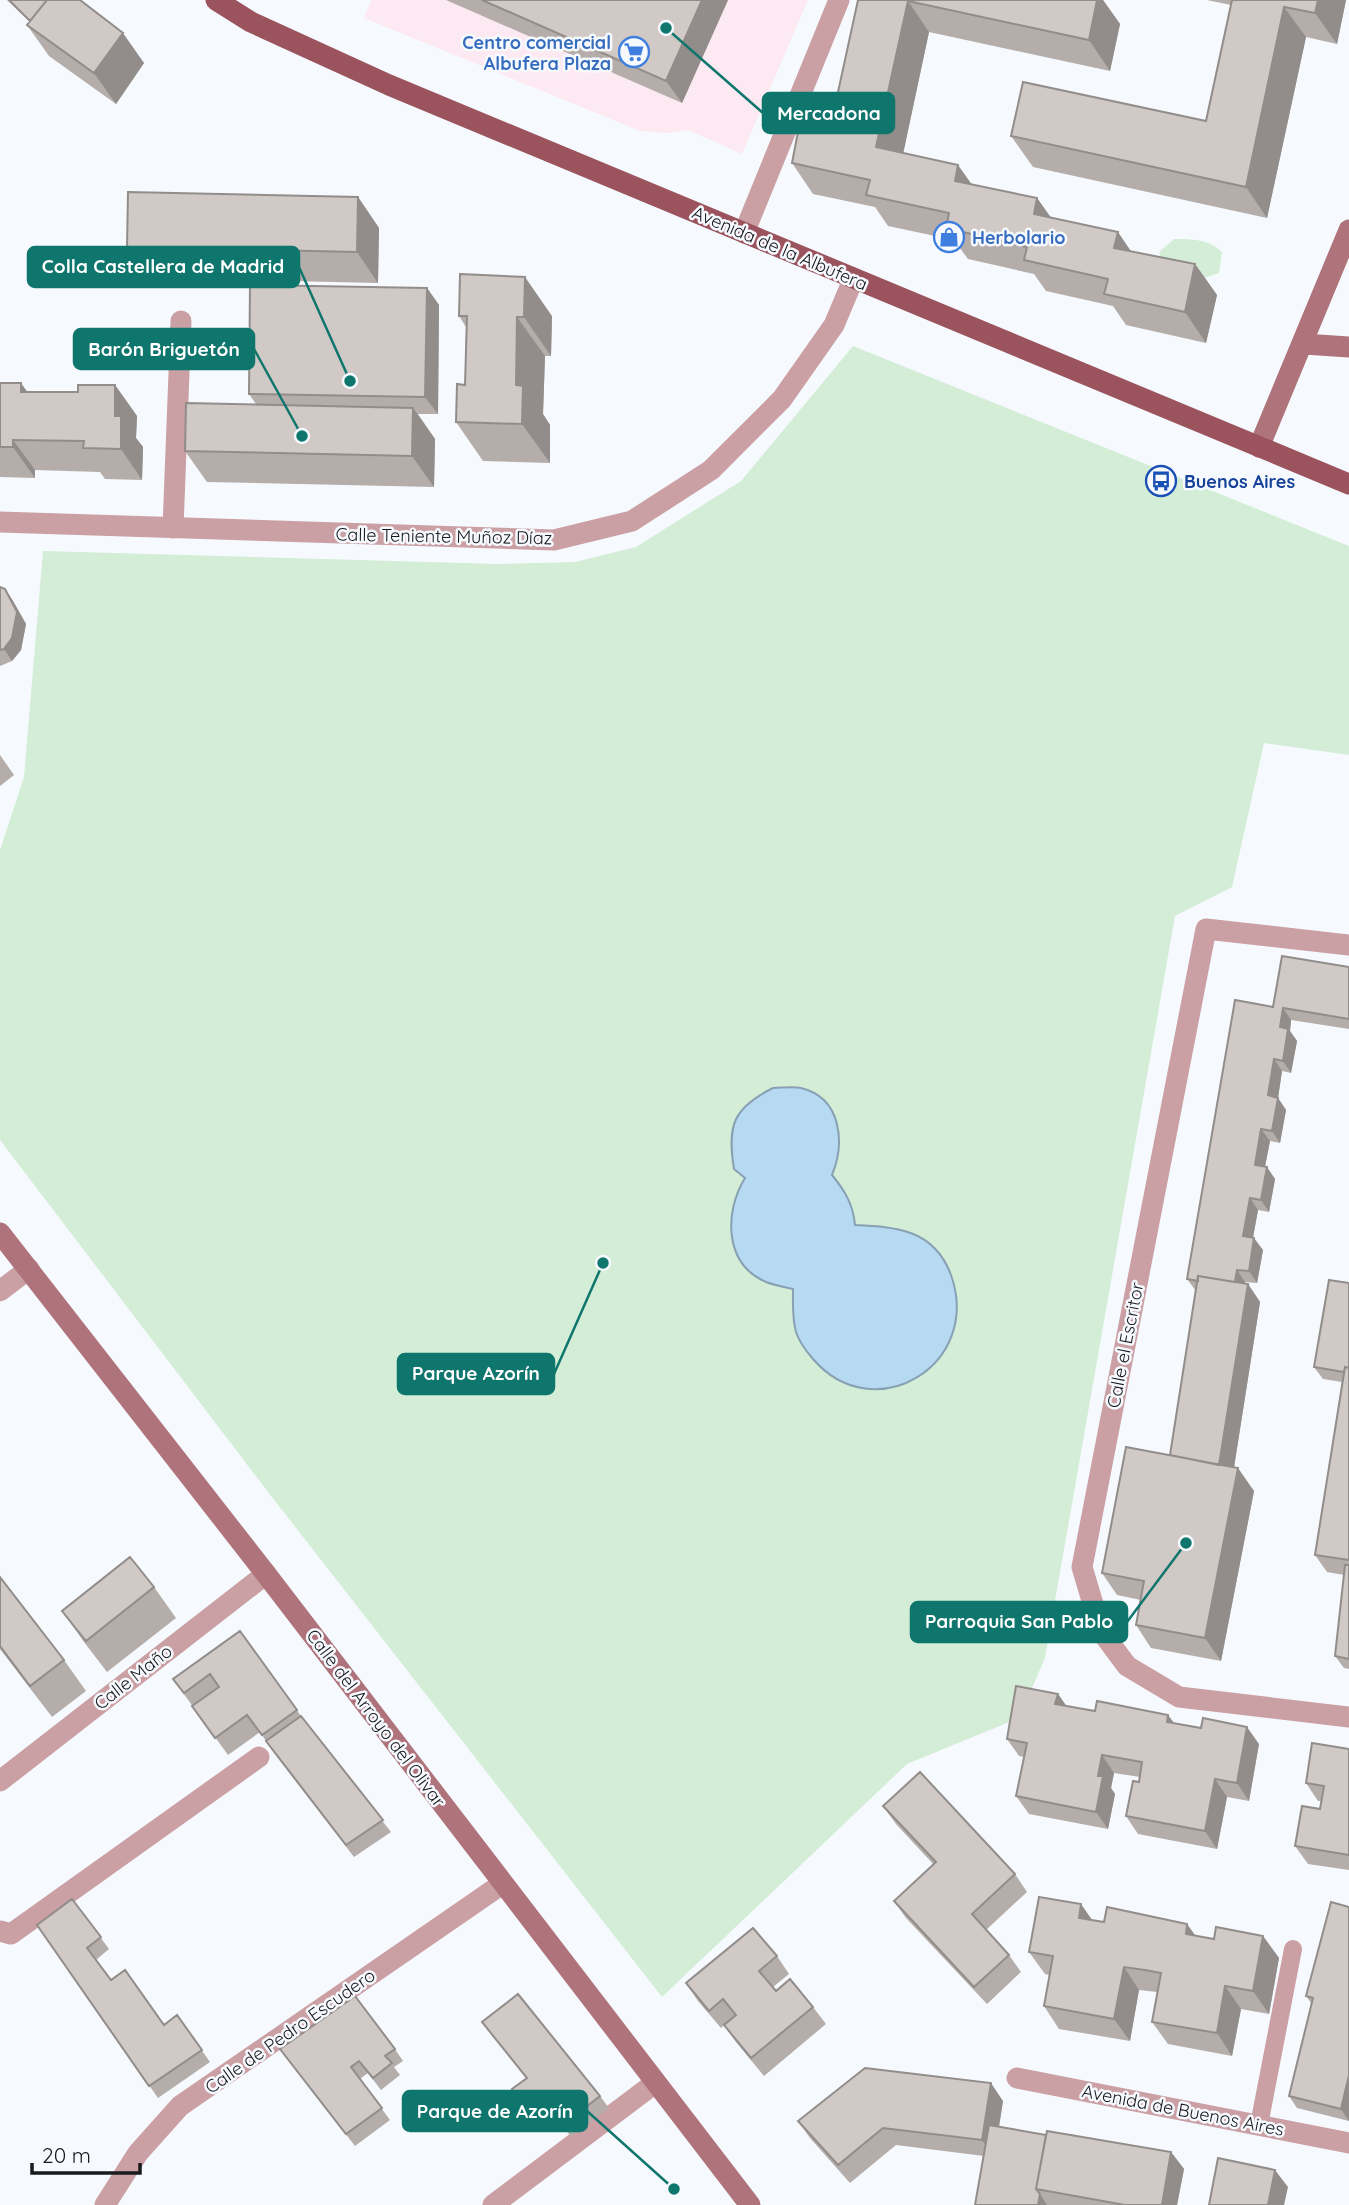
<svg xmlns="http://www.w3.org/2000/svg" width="1349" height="2205" viewBox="0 0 1349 2205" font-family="Quicksand,sans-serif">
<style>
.commercial{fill:#fde9f2}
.green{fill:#d3edd6}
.water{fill:#b7daf3;stroke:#88a0b3;stroke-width:2}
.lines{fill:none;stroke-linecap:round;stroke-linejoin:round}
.lane{stroke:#caa0a4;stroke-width:18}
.street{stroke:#caa0a4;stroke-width:21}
.secondary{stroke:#af747b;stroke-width:21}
.primary{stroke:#9b545e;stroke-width:21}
.wall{fill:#b4ada9}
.shaded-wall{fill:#928d8a}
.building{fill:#d1c9c5;stroke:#928d8a;stroke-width:2}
.labels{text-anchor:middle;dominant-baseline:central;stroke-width:5;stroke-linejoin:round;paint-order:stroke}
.shop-label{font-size:18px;font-weight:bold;fill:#366cbe;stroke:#f6faff;text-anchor:end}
.street-label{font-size:18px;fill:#191a1d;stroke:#f6faff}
.transit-label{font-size:18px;font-weight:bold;fill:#164399;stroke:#f6faff;text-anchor:start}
.leader{fill:none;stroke:#0f766e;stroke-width:2.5}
.callout-dot{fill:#0f766e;stroke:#f6faff;stroke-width:2.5}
.callout{fill:#0f766e;stroke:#0f766e;stroke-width:2.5}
.callout-label{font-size:19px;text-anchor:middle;font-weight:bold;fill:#fff}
</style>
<rect width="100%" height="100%" fill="#f6faff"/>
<path class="commercial" d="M371 0H808L742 154 688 130 667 133 640 131 364 18Z"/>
<path class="green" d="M1174 239C1192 239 1209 239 1222 252L1219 273 1198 280 1162 263 1159 252Z
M853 346 1349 546V755L1264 743 1232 887 1175 916 1045 1658 1019 1718 907 1764 662 1997 268 1492 0 1140V850L24 777 43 551 498 564 575 562 636 547 741 481Z"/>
<path class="water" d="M773 1088C782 1088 793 1086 801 1088 842 1098 845 1143 832 1175 845 1191 853 1204 855 1225 896 1227 934 1229 951 1275 983 1365 874 1430 813 1359 806 1351 799 1341 796 1332 792 1318 793 1303 793 1289 784 1287 774 1285 766 1282 724 1264 724 1212 745 1178L734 1169C727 1125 733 1108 773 1088Z"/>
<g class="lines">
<path class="lane" d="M1259 2125 1293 1949"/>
<path class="street" d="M744 233 839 0
M0 522 554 540 632 521 711 470 782 399 834 325 853 280
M173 528 181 321
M1349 945 1206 929 1082 1567 1101 1631 1127 1666 1179 1697 1349 1717
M0 1291 29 1269
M0 1781 266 1574
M0 1931 11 1934 259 1757
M1017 2078 1349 2143
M105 2205 138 2153 180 2106 502 1884
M493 2205 655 2083"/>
<path class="secondary" d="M1304 344 1349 347
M1259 447 1349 230
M0 1233 266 1574 750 2205"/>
<path class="primary" d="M216 0 251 22 389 85 1349 484"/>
</g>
<path class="wall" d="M7 0H80L144 63 116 104 49 56 27 25 30 22Z
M446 0H728L682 103Z
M858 0H1103L1120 24 1110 71 929 32 903 153 971 184 1037 198 1051 218 1131 251 1195 264 1217 295 1206 343 1126 325 1113 306 1046 291 1034 274 968 259 954 240 888 226 875 207 813 194 792 163 840 124 841 115 835 106Z
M1207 0H1346L1337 44 1306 37 1267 218 1033 167 1011 136 1206 121 1231 5Z
M358 197 379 228 378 283 149 278 127 247Z
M427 288 439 305 438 414H418L435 439 434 487 207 482 185 451 256 404 249 394Z
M459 316H552L551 356H545L543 414 550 425V463L483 461 456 422 465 385 466 327Z
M0 383 27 392H78L115 385 137 416 136 438 143 447 142 480 105 479 100 472 35 470V478L0 477Z
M0 587 5 589 13 601 26 624 21 650 12 661 0 666Z
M0 755 14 775 0 786Z
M1349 967V1029L1291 1020 1290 1031 1297 1041 1291 1073 1282 1071 1278 1098 1286 1110 1280 1143 1270 1141 1265 1166 1275 1179 1269 1212 1258 1210 1253 1238 1263 1250 1257 1283 1245 1282V1284H1248L1260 1302 1234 1468 1254 1491 1221 1661 1151 1648 1136 1625 1141 1600 1117 1595 1102 1573 1170 1455 1196 1291 1187 1279 1273 1007Z
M1349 1283V1669L1344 1668 1335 1656 1344 1575 1327 1572 1315 1555 1342 1382 1323 1379 1314 1367Z
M0 1577 64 1660 86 1691 52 1717 0 1649Z
M154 1587 176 1618 107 1672 84 1642 62 1611Z
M240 1631 301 1716 391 1832 354 1857 274 1753 260 1732 228 1755 173 1679Z
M1058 1694 1066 1706 1174 1723 1259 1744 1249 1801 1227 1797 1217 1849 1138 1834 1126 1816 1140 1777 1114 1773 1111 1788 1115 1794 1108 1829 1029 1814 1016 1796 1024 1757 1019 1756 1007 1739Z
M1349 1749V1870L1308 1864 1295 1846 1320 1809 1322 1801H1318L1306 1783Z
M883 1806 1015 1874 1027 1892 986 1930 1009 1955 1021 1972 987 2004 906 1918 894 1901 934 1865 896 1824Z
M72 1899 109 1949 96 1960 111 1980 164 2025 177 2015 210 2062 158 2098 37 1925Z
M1349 1907V2121L1297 2108 1289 2096 1312 2004 1306 1996Z
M1092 1920 1214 1939 1263 1936 1279 1958 1269 2014 1241 2009 1232 2056 1168 2044 1152 2022 1157 1992 1139 1990 1130 2041 1059 2029 1044 2006 1049 1975 1045 1974 1029 1952Z
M777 1956 789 1974 773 1987 776 1991 813 2007 826 2024 764 2076 736 2042 724 2025 721 2028 698 2001 686 1983Z
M482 2022 600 2096 609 2108 571 2137 552 2110 536 2125 512 2089 526 2078Z
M280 2049H395L403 2061 394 2067 400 2075 381 2090 368 2073 360 2079 390 2120 355 2146Z
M1003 2101 999 2127 1046 2135 1171 2152 1184 2169 1177 2205H975L984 2156 896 2145 850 2183 810 2138 798 2121Z"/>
<path class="shaded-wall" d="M702 0H728L682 103 666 81Z
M1097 0H1103L1120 24 1110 71 1089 40Z
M1318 0H1346L1337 44 1315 13Z
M908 1 929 32 898 178 876 147Z
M1284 7 1306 37 1267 218 1246 187Z
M123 33 144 63 116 104 94 73Z
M958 165 980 196 955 181Z
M358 197 379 228 378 283 357 252Z
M1037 198 1059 229 1034 214Z
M1118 232 1139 263 1114 248Z
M1195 264 1217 295 1206 343 1185 312Z
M525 277 552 316 551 356 524 317Z
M427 288 439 305 438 414 425 397Z
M517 317 545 356 543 414 550 425V463L522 424 516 385Z
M21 383 43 414 21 392Z
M115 385 137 416 136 438 143 447 142 480 121 449 115 416Z
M413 408 435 439 434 487 412 456Z
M13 440 35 470V478L13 447Z
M5 589 13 601 26 624 21 650 12 661 4 649Z
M1283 1008 1291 1020 1290 1031 1297 1041 1291 1073 1283 1061 1280 1027Z
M1274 1059 1282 1071 1278 1098 1286 1110 1280 1143 1272 1131 1268 1095Z
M1261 1129 1270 1141 1263 1177 1255 1165Z
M1267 1167 1275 1179 1269 1212 1261 1200Z
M1250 1198 1258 1210 1251 1248 1243 1236Z
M1254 1238 1263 1250 1257 1283 1249 1271Z
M1237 1270 1245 1282 1243 1299 1234 1287Z
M1248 1284 1260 1302 1231 1486 1219 1469Z
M1238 1468 1254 1491 1221 1661 1205 1638Z
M1058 1694 1070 1711 1055 1704Z
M1168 1715 1181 1732 1167 1722Z
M1247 1727 1259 1744 1249 1801 1237 1783Z
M1102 1755 1114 1773 1111 1788 1115 1794 1108 1829 1096 1812 1098 1776Z
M1215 1779 1227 1797 1217 1849 1205 1831Z
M1081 1904 1097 1927 1079 1918Z
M1187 1924 1203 1946 1186 1934Z
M1263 1936 1279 1958 1269 2014 1253 1991Z
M1124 1967 1139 1990 1130 2041 1114 2019Z
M1225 1986 1241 2009 1232 2056 1217 2033Z
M1349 2075V2121L1341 2109Z
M991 2083 1003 2101 994 2157 982 2140Z
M1171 2152 1184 2169 1177 2205H1162Z
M1275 2170 1288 2187 1284 2205H1268Z
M1040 2194 1047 2205H1038Z"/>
<path class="building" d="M9 0H47L30 21Z
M47 0H80L123 33 94 73 27 25Z
M482 0H702L666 81Z
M858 0H1097L1089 40 908 1 876 147 958 165 955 181 1037 198 1034 214 1118 232 1114 248 1195 264 1185 312 1104 294 1108 279 1024 260 1027 247 946 228 949 213 866 195 870 180 792 163 801 116 840 124 843 108 835 106Z
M1232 0H1318L1315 13 1284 7 1246 187 1011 136 1023 82 1206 121Z
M128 192 358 197 357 252 127 247Z
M460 274 525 277 524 317H517L516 385 523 386 522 424 456 422 457 384 465 385 467 316H459Z
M250 285 427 288 425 397 249 394Z
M0 383H21V392H78V385H115V416H121V449L83 448 84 441 13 440V447H0Z
M186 403 413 408 412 456 185 451Z
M0 587 5 589 17 612 12 638 4 649 0 650Z
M1282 956 1349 967V1019L1283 1008 1280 1027 1288 1029 1283 1061 1274 1059 1268 1095 1278 1098 1272 1131 1261 1129 1255 1165 1267 1167 1261 1200 1250 1198 1243 1236 1254 1238 1249 1271 1237 1270 1235 1282 1198 1276V1281L1187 1279 1235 1000 1273 1007Z
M1198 1276 1248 1284 1219 1465 1170 1455Z
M1329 1280 1349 1283V1368L1345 1367 1344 1372 1314 1367Z
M1345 1367 1349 1368V1560L1315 1555Z
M1126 1447 1238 1468 1205 1638 1136 1625 1144 1581 1102 1573Z
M130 1557 154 1587 86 1641 62 1611Z
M1345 1565H1349V1659L1335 1656Z
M0 1577 64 1660 30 1686 0 1646Z
M240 1631 297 1710 262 1735 247 1715 215 1738 192 1706 219 1687 210 1674 184 1693 173 1679Z
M1016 1686 1058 1694 1055 1704 1095 1711 1097 1701 1168 1715 1167 1722 1201 1728 1203 1718 1247 1727 1237 1783 1215 1779 1205 1831 1126 1816 1133 1781 1139 1782 1142 1762 1102 1755 1098 1776H1103L1096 1812 1016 1796 1027 1743 1007 1739Z
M301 1716 383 1820 346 1845 266 1741Z
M1312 1743 1349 1749V1855L1295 1846 1302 1806 1320 1809 1324 1786 1306 1783Z
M920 1772 1015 1874 972 1914 1009 1955 974 1987 894 1901 936 1862 883 1806Z
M1039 1897 1081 1904 1079 1918 1104 1922 1107 1907 1187 1924 1186 1934 1214 1939 1216 1927 1263 1936 1253 1991 1225 1986 1217 2033 1152 2022 1161 1973 1145 1970 1124 1967 1114 2019 1044 2006 1053 1956 1029 1952Z
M72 1899 101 1937 87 1948 111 1980 125 1970 164 2025 177 2015 202 2050 149 2086 37 1925Z
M1331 1902 1349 1907V2075L1341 2109 1289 2096 1313 1998 1306 1996Z
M753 1928 777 1956 759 1971 776 1991 790 1979 813 2007 751 2058 724 2025 736 2015 723 1999 709 2011 686 1983Z
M518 1994 600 2096 562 2125 543 2098 528 2113 512 2089 527 2078 482 2022Z
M355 1996 395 2049 385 2056 392 2063 373 2078 359 2061 351 2067 382 2108 346 2134 280 2049Z
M865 2068 991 2083 982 2140 883 2128 838 2165 798 2121Z
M989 2125 1046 2135 1036 2189 1040 2194 1038 2205H975Z
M1047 2131 1171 2152 1162 2205H1125L1036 2189Z
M1218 2158 1275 2170 1268 2205H1209Z"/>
<defs>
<g id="supermarket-ring" transform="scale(1.575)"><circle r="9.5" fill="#f6faff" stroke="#3f7fe0" stroke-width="1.5"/><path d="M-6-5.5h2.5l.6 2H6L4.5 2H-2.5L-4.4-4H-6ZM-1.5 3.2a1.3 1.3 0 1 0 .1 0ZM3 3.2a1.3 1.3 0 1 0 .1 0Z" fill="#3f7fe0"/></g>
<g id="shop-ring" transform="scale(1.575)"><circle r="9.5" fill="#f6faff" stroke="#3f7fe0" stroke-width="1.5"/><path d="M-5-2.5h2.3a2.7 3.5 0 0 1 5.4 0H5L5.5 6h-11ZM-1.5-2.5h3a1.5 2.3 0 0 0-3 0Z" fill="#3f7fe0"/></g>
<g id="bus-ring" transform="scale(1.575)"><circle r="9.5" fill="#f6faff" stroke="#1a4fb4" stroke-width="1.5"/><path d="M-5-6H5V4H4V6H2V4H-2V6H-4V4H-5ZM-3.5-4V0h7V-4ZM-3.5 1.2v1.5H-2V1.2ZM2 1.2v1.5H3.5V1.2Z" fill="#1a4fb4"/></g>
</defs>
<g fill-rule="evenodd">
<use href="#supermarket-ring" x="634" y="52"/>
<use href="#shop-ring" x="949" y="237"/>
<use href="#bus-ring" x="1161" y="481"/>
</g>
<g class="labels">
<g class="shop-label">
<text x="611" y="42">Centro comercial<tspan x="611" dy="21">Albufera Plaza</tspan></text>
<text x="972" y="237" text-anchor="start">Herbolario</text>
</g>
<g class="street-label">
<text transform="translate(780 248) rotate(23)">Avenida de la Albufera</text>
<text transform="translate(444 536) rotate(1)">Calle Teniente Muñoz Díaz</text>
<text transform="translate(1125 1345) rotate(-79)">Calle el Escritor</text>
<text transform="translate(133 1677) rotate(-38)">Calle Maño</text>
<text transform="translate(376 1718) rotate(53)">Calle del Arroyo del Olivar</text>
<text transform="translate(290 2031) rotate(-35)">Calle de Pedro Escudero</text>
<text transform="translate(1183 2110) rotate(11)">Avenida de Buenos Aires</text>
</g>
<g class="transit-label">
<text x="1184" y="481">Buenos Aires</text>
</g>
</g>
<path class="leader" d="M666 28L763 113M350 381L299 267M302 436L254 349M603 1263L554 1374M1186 1543L1127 1622M674 2189L587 2111"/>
<g class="callout-dot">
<circle cx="666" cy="28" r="7"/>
<circle cx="350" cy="381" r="7"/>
<circle cx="302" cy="436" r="7"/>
<circle cx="603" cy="1263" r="7"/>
<circle cx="1186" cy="1543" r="7"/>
<circle cx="674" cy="2189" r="7"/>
</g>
<g class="callout">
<rect x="763" y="93" width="131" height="40" rx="7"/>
<rect x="28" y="247" width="271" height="40" rx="7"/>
<rect x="74" y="329" width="180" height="40" rx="7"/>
<rect x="398" y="1354" width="156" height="40" rx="7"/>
<rect x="911" y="1602" width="216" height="40" rx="7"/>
<rect x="403" y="2091" width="184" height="40" rx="7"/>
</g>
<g class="callout-label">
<text x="829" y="120">Mercadona</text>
<text x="163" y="273">Colla Castellera de Madrid</text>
<text x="164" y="356">Barón Briguetón</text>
<text x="476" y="1380">Parque Azorín</text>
<text x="1019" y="1628">Parroquia San Pablo</text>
<text x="495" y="2118">Parque de Azorín</text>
</g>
<path d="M32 2163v10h108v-10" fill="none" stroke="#191a1d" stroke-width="3.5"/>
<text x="42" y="2163" font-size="21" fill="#191a1d" stroke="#f6faff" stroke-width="5" paint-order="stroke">20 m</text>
</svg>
